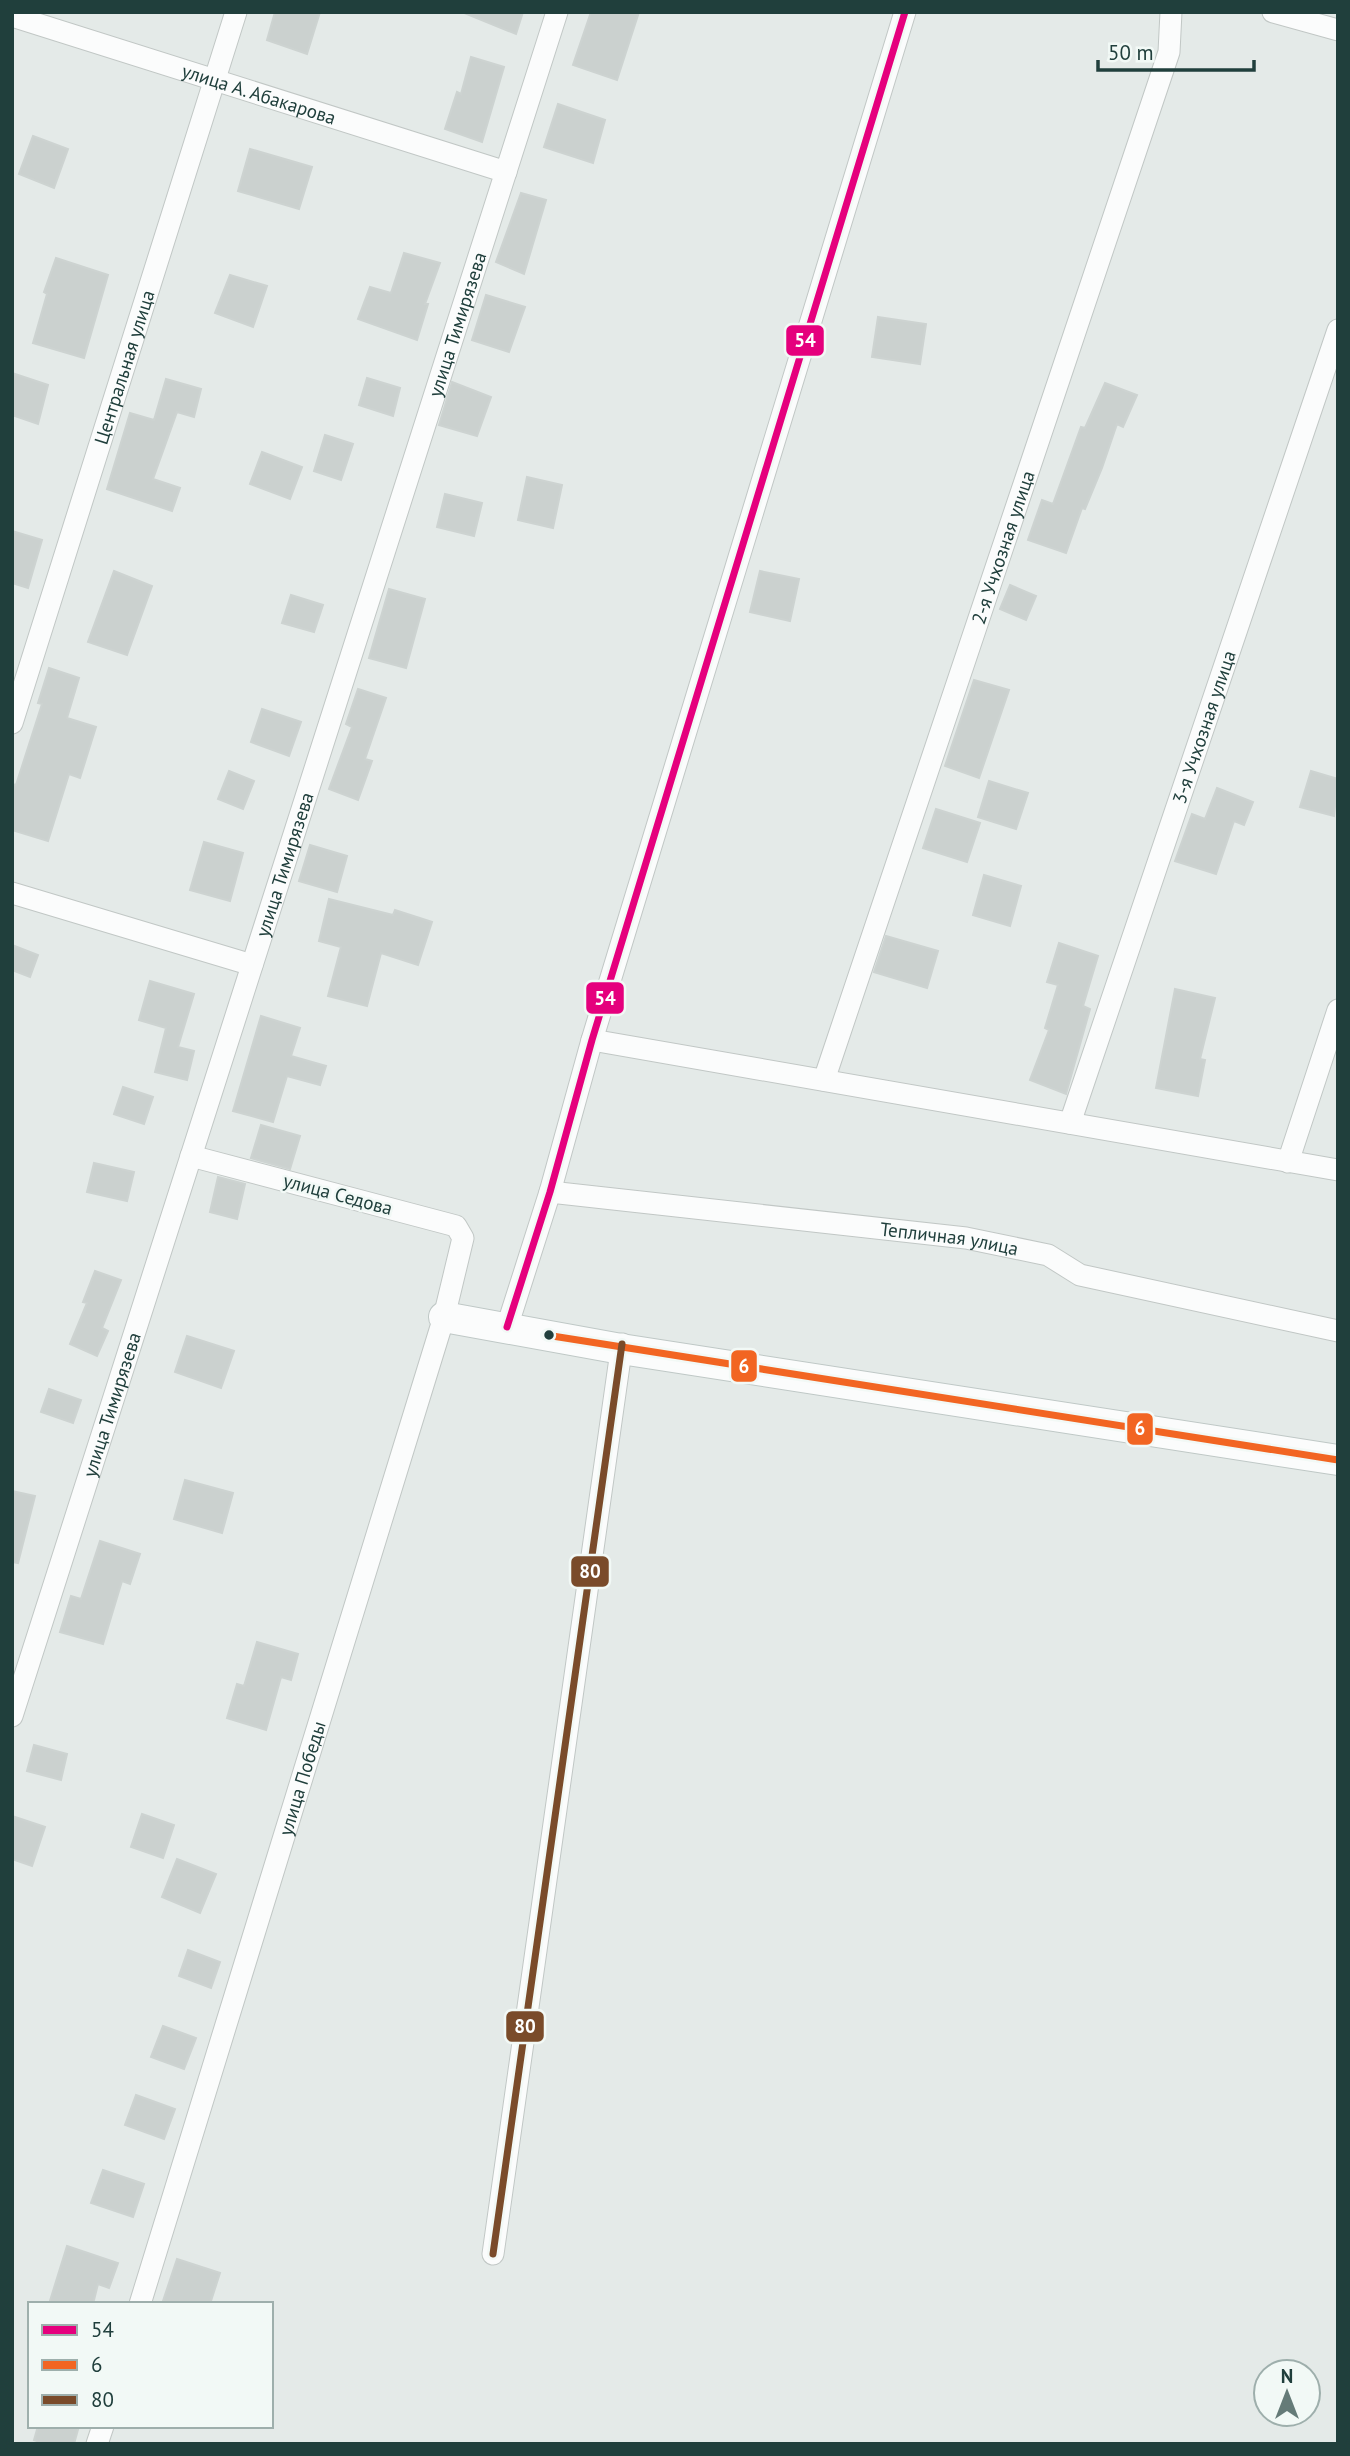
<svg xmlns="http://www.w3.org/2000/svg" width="1350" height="2456" viewBox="0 0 1350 2456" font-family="'PT Sans',sans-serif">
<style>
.building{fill:#cbd1cf;stroke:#cdd3d1;stroke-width:2}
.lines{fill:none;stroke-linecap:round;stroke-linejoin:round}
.street-casing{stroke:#c1c7c5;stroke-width:23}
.secondary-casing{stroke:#bfc8c6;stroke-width:32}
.street{stroke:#fbfcfc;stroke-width:21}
.secondary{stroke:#fbfcfc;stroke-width:30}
.bus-1-casing{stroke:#f2f9f6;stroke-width:12}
.bus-2-casing{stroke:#f2f9f6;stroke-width:12}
.bus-3-casing{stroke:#f2f9f6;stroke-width:12}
.bus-1{stroke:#e5007d;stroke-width:7}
.bus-2{stroke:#f26522;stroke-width:7}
.bus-3{stroke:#7a4b2a;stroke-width:7}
.bus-dot{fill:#203f3c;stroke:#f2f9f6;stroke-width:2.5}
.labels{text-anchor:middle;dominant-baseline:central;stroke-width:5;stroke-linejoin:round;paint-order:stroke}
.street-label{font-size:19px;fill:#203f3c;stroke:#f2f9f6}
.line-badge{stroke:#f2f9f6;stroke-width:2.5}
.badge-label{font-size:19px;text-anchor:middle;font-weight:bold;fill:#fff}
</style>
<rect width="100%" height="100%" fill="#e4eae8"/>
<path class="building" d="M275 12H320L307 54 267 40Z
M462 12H523L516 34Z
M591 12H639L617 80 573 65Z
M471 57 504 67 482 142 445 129 457 92 461 94Z
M558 104 605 120 593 163 544 147Z
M33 136 68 149 54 188 19 174Z
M250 149 312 167 299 209 238 191Z
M521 193 546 200 524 274 496 262Z
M404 253 440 263 425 304H428L417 340 358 319 370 287 391 293Z
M56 258 108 275 84 358 33 343 47 294 44 292Z
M230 275 267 286 253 327 215 313Z
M486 295 525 307 509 352 472 340Z
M878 317 926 324 920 364 872 357Z
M12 373 48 385 38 424 12 415Z
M367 378 400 388 393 416 359 405Z
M166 379 201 389 194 417 177 412 153 479 180 488 172 511 107 489 130 413 154 420Z
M452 382 491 397 477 436 439 425Z
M1105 383 1137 395 1123 427 1117 424 1102 468 1085 509 1082 508 1066 553 1028 540 1042 500 1053 504 1081 427 1085 428Z
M325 435 353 444 341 480 314 471Z
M262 452 302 467 290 499 250 484Z
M527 477 562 485 553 528 518 520Z
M445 494 482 503 474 536 437 527Z
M12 531 42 540 28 588 12 583Z
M114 571 152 586 127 655 88 642Z
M760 571 799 579 790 621 750 612Z
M1010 585 1036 596 1026 620 1000 609Z
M389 589 425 599 406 668 369 658Z
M291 595 323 605 314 632 282 623Z
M49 668 79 678 67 718 96 727 80 778 69 774 48 841 12 830V784L16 785 42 704 38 703Z
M974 680 1009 690 979 778 945 766Z
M358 689 386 698 365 759 372 761 358 800 329 789 352 727 346 724Z
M262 709 301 722 289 756 251 742Z
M229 771 254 781 243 809 218 799Z
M1311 771 1338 779 1334 816 1300 807Z
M989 781 1028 793 1016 829 978 817Z
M1217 788 1253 802 1244 825 1234 821 1216 874 1175 861 1192 814 1205 819Z
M936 809 980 823 967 862 923 848Z
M204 842 243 853 230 901 190 890Z
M310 845 347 856 337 892 299 881Z
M984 875 1021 886 1010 926 973 915Z
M329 899 393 915 395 910 432 922 418 965 381 953 367 1006 328 996 341 947 319 941Z
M886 936 938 951 927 988 874 972Z
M1059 943 1098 956 1083 1006 1090 1009 1066 1094 1030 1080 1049 1030 1045 1028 1058 985 1047 982Z
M12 945 38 955 30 977 12 970Z
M150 981 194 994 178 1047 194 1051 187 1080 155 1072 166 1028 139 1020Z
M1175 989 1215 998 1200 1059 1205 1060 1198 1096 1156 1088Z
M261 1016 300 1028 291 1056 326 1066 320 1085 287 1076 273 1122 233 1111Z
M123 1087 153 1097 144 1124 114 1114Z
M261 1125 300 1136 290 1169 251 1158Z
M94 1163 134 1172 127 1201 87 1192Z
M218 1177 245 1184 237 1219 210 1212Z
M95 1271 121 1280 102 1328 108 1331 97 1356 70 1344 87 1303 83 1302Z
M187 1336 234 1351 221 1388 175 1372Z
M49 1389 81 1400 73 1423 41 1412Z
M185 1480 233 1493 222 1533 174 1519Z
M12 1491 35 1496 18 1563 12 1562Z
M100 1541 140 1554 130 1584 122 1581 103 1644 60 1632 71 1596 81 1599Z
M257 1642 298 1654 291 1680 281 1677 266 1730 227 1718 237 1684 244 1686Z
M34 1745 67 1754 61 1780 27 1771Z
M142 1814 174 1825 163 1858 131 1847Z
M12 1816 45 1827 32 1866 12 1859Z
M177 1859 216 1874 200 1913 162 1897Z
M188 1950 220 1962 211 1988 179 1976Z
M163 2026 196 2038 184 2069 151 2057Z
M136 2095 175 2109 164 2139 125 2125Z
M103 2170 144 2184 133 2217 91 2203Z
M67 2246 118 2263 109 2288 98 2284 93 2304H49Z
M177 2259 220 2273 210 2304H162Z
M38 2426H79L74 2444H46L34 2440Z"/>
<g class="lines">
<g class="street-casing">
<g id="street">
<path d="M1273 12 1338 30"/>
<path id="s1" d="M12 16 506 172"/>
<path id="s2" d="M12 723 236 12"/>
<path d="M12 893 252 965"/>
<path d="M592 1040 1338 1170"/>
<path id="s3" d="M824 1080 1169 52 1171 12"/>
<path id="s4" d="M1070 1123 1338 330"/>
<path d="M1288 1162 1338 1010"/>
<path id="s5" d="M550 1192 966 1238 1048 1255 1080 1275 1338 1331"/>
<path d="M507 1327 550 1192 592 1040 905 12"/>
<path id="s6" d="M12 1716 557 12"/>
<path d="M493 2254 622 1344"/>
<path id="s7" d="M140 2304 444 1317 463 1238 456 1226 191 1156"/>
<path d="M97 2444 103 2426"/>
</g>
</g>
<g class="secondary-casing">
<path id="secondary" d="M444 1317 621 1349 1338 1460"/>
</g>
<use href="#street" class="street"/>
<use href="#secondary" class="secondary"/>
<g class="bus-1-casing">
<path id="bus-1" d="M507 1327 550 1192 592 1040 905 12"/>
</g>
<g class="bus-2-casing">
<path id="bus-2" d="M546 1335 1338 1460"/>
</g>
<g class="bus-3-casing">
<path id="bus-3" d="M493 2254 622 1344"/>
</g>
<use href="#bus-1" class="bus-1"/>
<use href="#bus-2" class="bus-2"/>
<use href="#bus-3" class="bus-3"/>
</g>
<circle class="bus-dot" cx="549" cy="1335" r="6"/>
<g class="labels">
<g class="street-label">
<text stroke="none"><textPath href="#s1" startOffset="259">улица А. Абакарова</textPath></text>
<text stroke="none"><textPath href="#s6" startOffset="1461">улица Тимирязева</textPath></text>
<text stroke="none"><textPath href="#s2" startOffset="373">Центральная улица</textPath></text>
<text stroke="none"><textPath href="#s3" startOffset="562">2-я Учхозная улица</textPath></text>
<text stroke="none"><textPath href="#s4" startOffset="418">3-я Учхозная улица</textPath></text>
<text stroke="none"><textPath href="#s6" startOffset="894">улица Тимирязева</textPath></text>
<text transform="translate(338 1194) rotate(15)">улица Седова</text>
<text stroke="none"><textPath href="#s5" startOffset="402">Тепличная улица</textPath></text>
<text stroke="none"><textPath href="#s6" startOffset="327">улица Тимирязева</textPath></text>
<text stroke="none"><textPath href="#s7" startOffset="550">улица Победы</textPath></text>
</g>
</g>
<g class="line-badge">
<rect x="785" y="324" width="40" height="33" rx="7" fill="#e5007d"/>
<rect x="585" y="981" width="40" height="34" rx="7" fill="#e5007d"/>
<rect x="730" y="1349" width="28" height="34" rx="7" fill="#f26522"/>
<rect x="1126" y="1412" width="28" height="34" rx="7" fill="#f26522"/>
<rect x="570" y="1555" width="40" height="33" rx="7" fill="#7a4b2a"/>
<rect x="505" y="2010" width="40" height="33" rx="7" fill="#7a4b2a"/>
</g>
<g class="badge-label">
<text x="805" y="347">54</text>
<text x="605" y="1005">54</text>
<text x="744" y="1373">6</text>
<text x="1140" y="1435">6</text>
<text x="590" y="1578">80</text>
<text x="525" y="2033">80</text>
</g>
<rect width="1350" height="2456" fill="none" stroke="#203f3c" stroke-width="28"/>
<rect x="28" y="2302" width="245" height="126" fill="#f2f9f6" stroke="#9eafac" stroke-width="2"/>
<rect x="42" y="2325" width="35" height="10" fill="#e5007d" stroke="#9eafac" stroke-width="2"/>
<text x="91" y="2337" font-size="21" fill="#203f3c">54</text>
<rect x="42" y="2360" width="35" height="10" fill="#f26522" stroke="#9eafac" stroke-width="2"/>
<text x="91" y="2372" font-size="21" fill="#203f3c">6</text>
<rect x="42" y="2395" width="35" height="10" fill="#7a4b2a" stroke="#9eafac" stroke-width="2"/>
<text x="91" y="2407" font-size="21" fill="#203f3c">80</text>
<g transform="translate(1287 2393)"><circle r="33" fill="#f2f9f6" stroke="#9eafac" stroke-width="2"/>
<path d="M0-5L12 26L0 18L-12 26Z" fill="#657b78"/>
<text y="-10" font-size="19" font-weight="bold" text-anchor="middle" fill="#203f3c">N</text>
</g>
<path d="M1098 60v10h156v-10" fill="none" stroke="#203f3c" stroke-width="3.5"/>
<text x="1108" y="60" font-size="21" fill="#203f3c" stroke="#f2f9f6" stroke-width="5" paint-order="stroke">50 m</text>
</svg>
